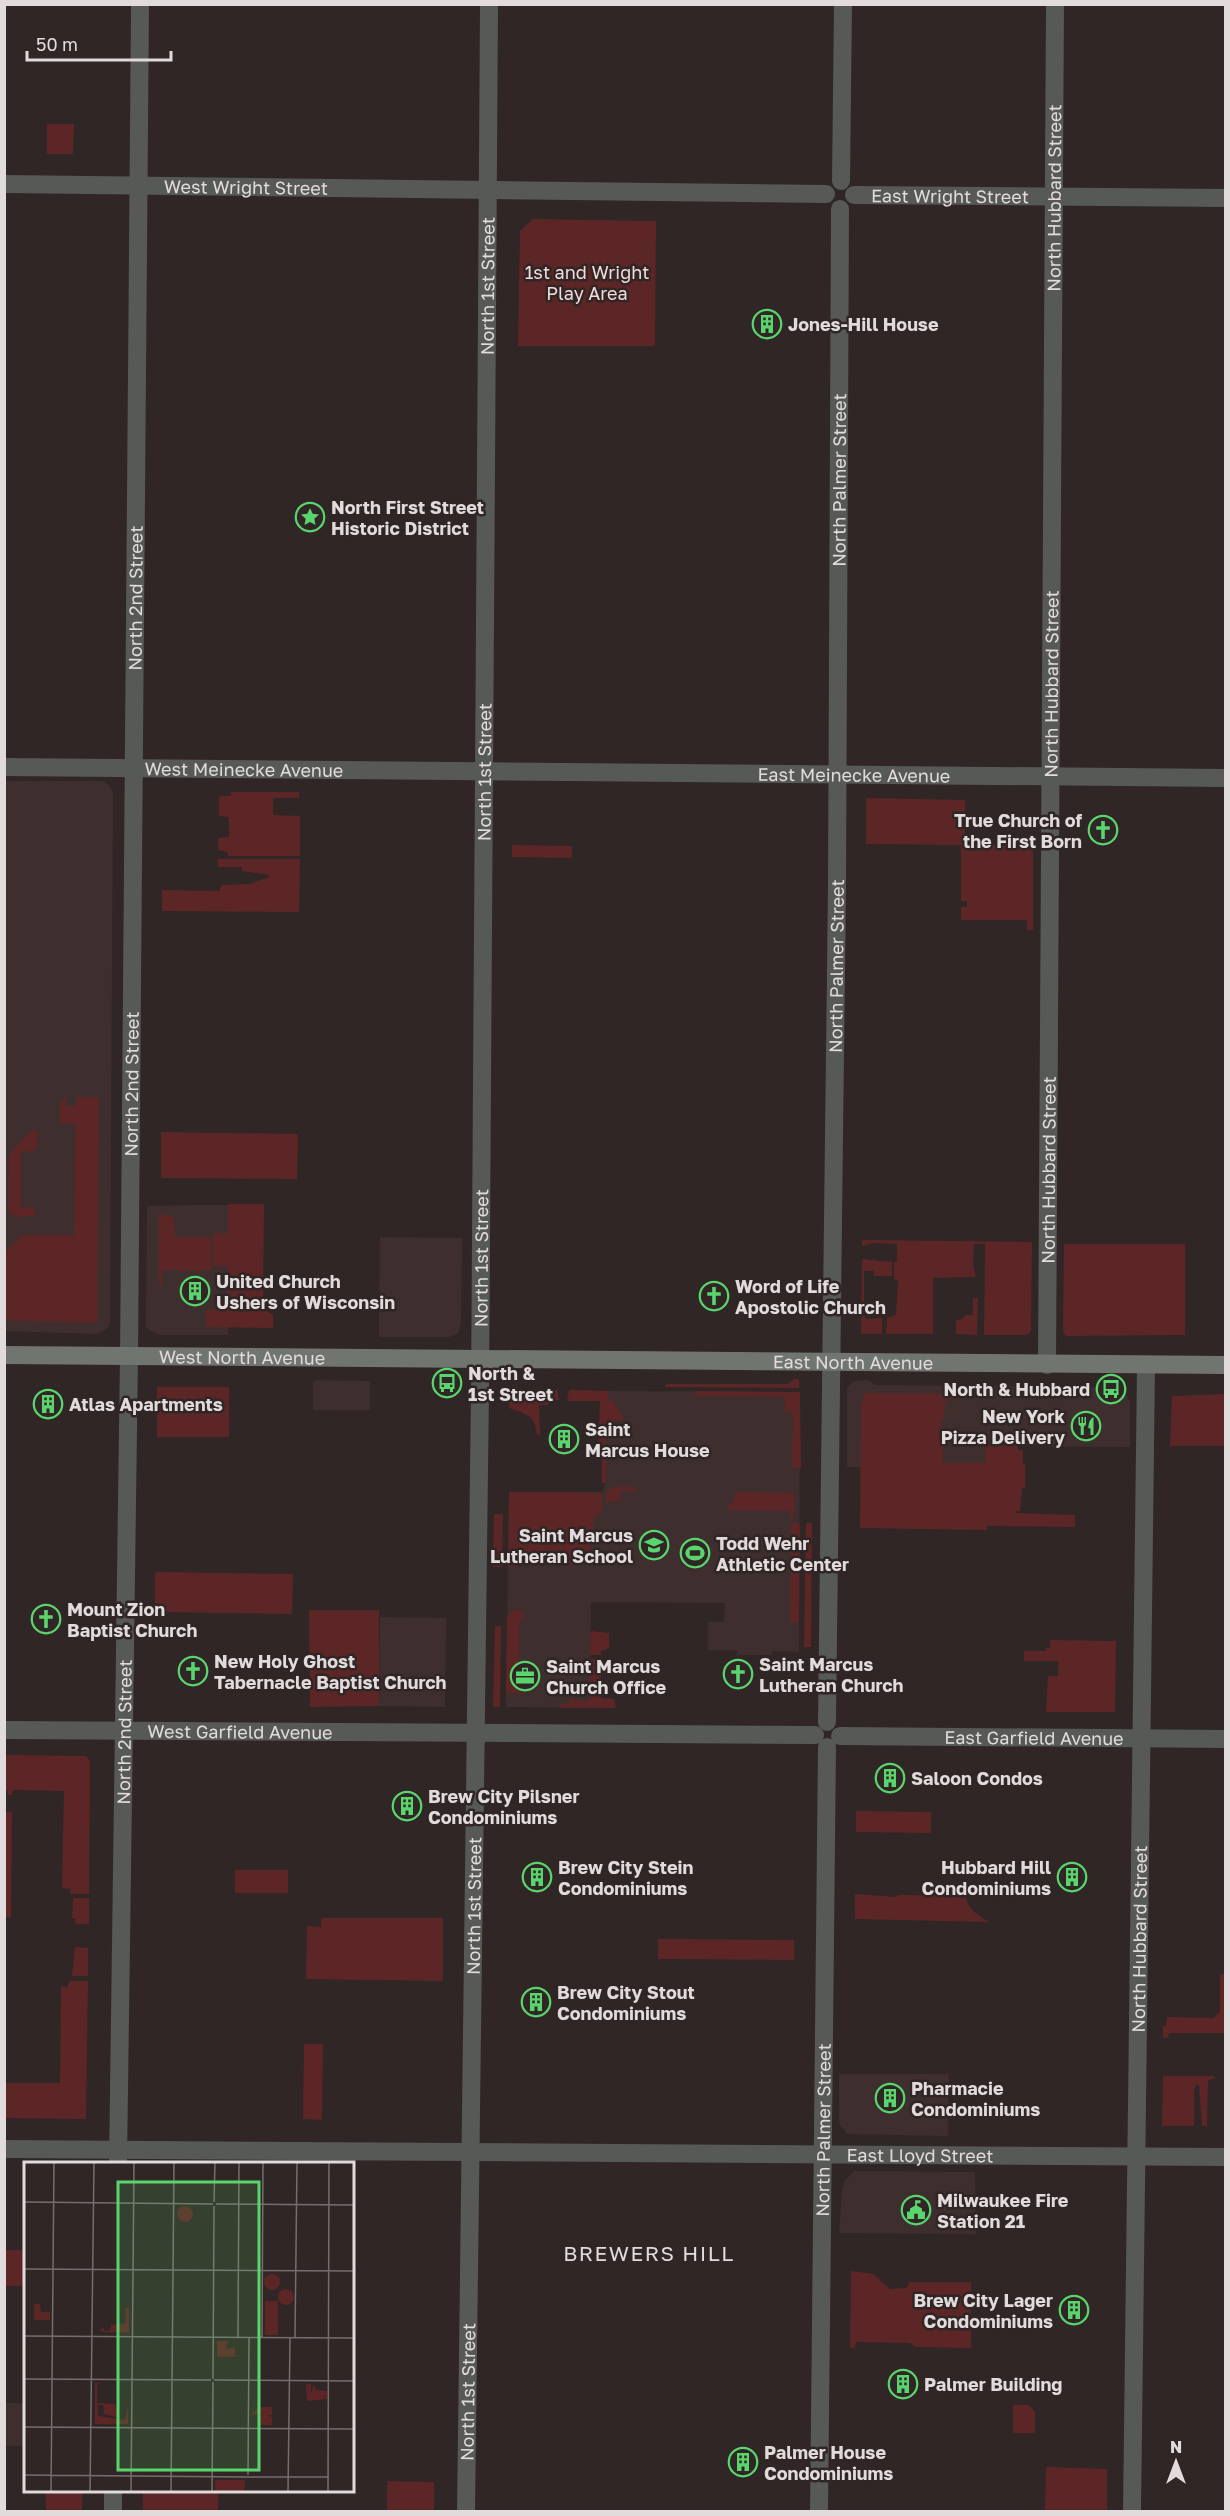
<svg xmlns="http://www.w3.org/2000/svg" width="1230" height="2516" viewBox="0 0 1230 2516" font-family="'Golos Text',sans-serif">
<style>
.built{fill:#3e2f2e}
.green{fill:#5d2626}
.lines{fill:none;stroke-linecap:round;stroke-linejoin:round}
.street{stroke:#565956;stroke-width:18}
.secondary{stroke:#707570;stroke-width:18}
.labels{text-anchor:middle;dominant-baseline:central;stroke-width:5;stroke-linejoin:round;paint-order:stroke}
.street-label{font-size:18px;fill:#e1dbdb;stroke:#2f2625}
.park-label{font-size:18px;fill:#f2dad9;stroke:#2f2625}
.poi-label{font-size:18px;font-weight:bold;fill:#e1dbdb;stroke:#2f2625;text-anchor:start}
.quarter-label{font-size:21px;letter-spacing:1.5px;fill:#e1dbdb;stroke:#2f2625}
.inset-road{fill:none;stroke:#766e6e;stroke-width:1.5}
.view{fill:#5ad56e;fill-opacity:0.15;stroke:#5ad56e;stroke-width:3}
.inset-edge{fill:none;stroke:#e1dbdb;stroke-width:3}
</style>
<rect width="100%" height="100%" fill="#2f2625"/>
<path class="built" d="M5 781H103L110 786 113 794 110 1322 107 1329 97 1334 5 1331Z
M194 1205H228V1335H159L150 1331 146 1326 147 1206Z
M380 1237 462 1238 461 1323 458 1334 449 1337H379Z
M316 1380 370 1381V1410H313V1383Z
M869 1380 875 1385 1118 1387 1123 1389 1130 1401V1447L988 1446 987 1468 847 1467V1388L854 1381Z
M606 1391 800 1392 799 1652 773 1651 772 1655H737V1650H708V1622H724L725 1603 591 1602 590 1708 506 1707 509 1492H602L606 1483Z
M380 1617 446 1618 445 1707 379 1706Z
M839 2074H949L948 2136 847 2134 839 2123Z
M854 2171 975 2172 976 2234 839 2233 842 2191 845 2180Z
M5 2403H25V2446H5Z"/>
<path class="green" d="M47 124H74L73 154H47Z
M533 219 656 221 655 346H518L520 231Z
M231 792H299V798H273V815L300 816V856H228L227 852 218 850V838L229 837V817L219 816V796H231Z
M866 798 965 800V845L1033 846V930H1027V920H961V907H967V901H961V845L866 844Z
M512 845 572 846V858L512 857Z
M218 859H300L299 912 162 911V890L220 891 221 885 250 884 269 877V875L242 871V867H218Z
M66 1097V1106H76V1097H99L97 1323 5 1320V1252L22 1235H74L75 1124 60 1123V1103Z
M35 1130 38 1134 37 1148 33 1151H21V1207L34 1208 36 1213 33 1216 16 1217 8 1211 9 1156 15 1147 31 1131Z
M161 1132 298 1134 297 1179 161 1178Z
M228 1204H264L263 1308 273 1315V1328L206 1327V1310H227L228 1271 226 1266H213V1233H228Z
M159 1214 174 1217 175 1237H209L211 1239V1271L162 1270V1285H159Z
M862 1240 1032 1242 1031 1331 1027 1335H984L985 1244H974L973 1264 976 1277 933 1278V1334H886L887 1318 896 1315 898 1281 894 1279V1262H897V1244L875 1243 862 1246Z
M1064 1244H1185V1335L1066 1336 1063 1332Z
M862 1259 892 1262V1276H874V1271H864V1315L866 1319 882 1318V1334H861Z
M973 1298H978L977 1335 956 1334V1320H960L966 1315H973Z
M794 1379H799V1388L665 1387 666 1384H788Z
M157 1387H229V1437H157Z
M510 1390H557L559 1400H549L548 1405H539L540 1435H537C536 1416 526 1414 509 1408Z
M569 1390 608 1391V1401H611V1398L624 1418 622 1421H606V1483H602V1453L598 1449 600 1401H567Z
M695 1391 800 1392 801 1468H792L793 1412H785V1397L695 1396Z
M864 1393 958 1394V1399L945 1400 944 1420H941L940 1445H943V1463H985V1446H1018V1450H1023V1464L1025 1465V1488H1022L1020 1511H1015V1513L1075 1515V1527L987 1526V1530L860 1528 861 1402H863Z
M1225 1394V1446H1170L1172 1396Z
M612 1487H636L638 1491H621L620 1501 606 1502V1493Z
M509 1492 602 1493V1511L593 1520V1535H591L590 1562H583L582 1565 541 1563V1565H515V1524L514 1567H508Z
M737 1492 794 1493V1518H791V1511L728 1510V1504H731Z
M494 1514H503L502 1567H493Z
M791 1523H800L799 1622H790Z
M806 1523H812L811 1647H804Z
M155 1572 293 1574 292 1614 155 1612Z
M309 1610H379V1706L310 1707Z
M514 1610 523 1611V1621L519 1622 518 1688H521V1693H506L507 1616Z
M495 1626H501L500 1707H493Z
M591 1631 609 1633V1648L601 1651V1655H590Z
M1050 1640 1116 1641 1115 1712H1046L1048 1676H1058V1661H1024V1651H1046V1648H1050Z
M590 1659H601V1698L614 1699 616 1708H560V1704H569V1699L586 1701 590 1699Z
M5 1755 86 1756 90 1761 89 1894H70V1889L62 1888 64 1791 13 1790 12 1795H8V1791H5Z
M856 1811 931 1812V1833L856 1832Z
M5 1812H12L11 1917H5Z
M235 1870H288V1893H235Z
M855 1894 896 1897 898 1895 966 1896C967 1909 979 1916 989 1922L855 1919Z
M73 1898H89V1924H75V1918H72Z
M321 1918H443V1981L306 1979 307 1926 321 1927Z
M658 1939 794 1940V1960L658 1959Z
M75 1947 88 1948V1976H72Z
M1224 1974 1225 2033H1169L1168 2038H1163V2026H1166L1167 2017 1214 2018 1220 2011V1975Z
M69 1981H88L86 2119 5 2118V2083H60L61 1986 68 1987Z
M304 2044H323L322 2120 303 2119Z
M1163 2076H1213L1217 2078 1208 2080 1207 2126H1202L1199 2085 1195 2086 1194 2091V2126H1162Z
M4 2250H25V2286H5Z
M851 2271 873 2274 890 2289 907 2288 909 2282H971V2348L915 2347 910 2343 856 2342 855 2348H850Z
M1013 2405H1029L1035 2412V2433H1013Z
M1046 2467 1107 2469V2511H1045Z
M387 2481 434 2482V2511H387Z
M46 2491H82V2511H46Z
M143 2491H218V2511H143Z"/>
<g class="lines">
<g class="street">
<path d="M841 181 843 4"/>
<path id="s1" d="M4 184 826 194"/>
<path id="s2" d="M854 195 1226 198"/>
<path id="s3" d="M4 767 1226 778"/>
<path id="s4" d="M1047 1365 1055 4"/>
<path id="s5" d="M827 1722 837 885 840 209"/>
<path id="s6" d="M4 1730 815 1735"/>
<path id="s7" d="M840 1736 1226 1739"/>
<path id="s8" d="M4 2149 1226 2157"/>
<path id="s9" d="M118 2164 129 1356 140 4"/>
<path d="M113 2512V2490"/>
<path id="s10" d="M466 2512 480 1392 489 4"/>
<path id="s11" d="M819 2512 827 1747"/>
<path id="s12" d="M1132 2512 1146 1366"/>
</g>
<path class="secondary" id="s13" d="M4 1355 1226 1365"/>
</g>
<defs>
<g id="building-ring" transform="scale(1.5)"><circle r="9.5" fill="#2f2625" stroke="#5ad56e" stroke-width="1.5"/><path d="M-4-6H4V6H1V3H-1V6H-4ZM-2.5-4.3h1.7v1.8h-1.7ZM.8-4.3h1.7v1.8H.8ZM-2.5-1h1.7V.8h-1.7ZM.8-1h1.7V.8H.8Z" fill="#5ad56e"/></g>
<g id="sight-ring" transform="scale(1.5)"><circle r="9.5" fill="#2f2625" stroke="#5ad56e" stroke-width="1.5"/><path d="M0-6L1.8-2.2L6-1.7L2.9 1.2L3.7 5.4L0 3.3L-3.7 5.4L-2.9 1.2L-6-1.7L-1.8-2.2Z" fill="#5ad56e"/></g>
<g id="church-ring" transform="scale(1.5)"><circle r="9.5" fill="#2f2625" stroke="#5ad56e" stroke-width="1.5"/><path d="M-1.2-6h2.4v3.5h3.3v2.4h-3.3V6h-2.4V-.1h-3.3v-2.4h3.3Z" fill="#5ad56e"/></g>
<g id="bus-ring" transform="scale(1.5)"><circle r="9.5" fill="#2f2625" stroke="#5ad56e" stroke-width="1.5"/><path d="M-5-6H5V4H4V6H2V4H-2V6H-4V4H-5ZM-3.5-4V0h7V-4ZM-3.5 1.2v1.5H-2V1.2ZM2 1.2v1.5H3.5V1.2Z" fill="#5ad56e"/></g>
<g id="restaurant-ring" transform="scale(1.5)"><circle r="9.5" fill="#2f2625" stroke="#5ad56e" stroke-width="1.5"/><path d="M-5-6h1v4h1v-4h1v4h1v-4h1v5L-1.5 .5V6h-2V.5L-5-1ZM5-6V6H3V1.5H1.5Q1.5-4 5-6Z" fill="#5ad56e"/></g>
<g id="school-ring" transform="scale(1.5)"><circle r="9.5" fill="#2f2625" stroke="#5ad56e" stroke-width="1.5"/><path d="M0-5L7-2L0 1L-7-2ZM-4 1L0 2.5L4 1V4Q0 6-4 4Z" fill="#5ad56e"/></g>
<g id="stadium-ring" transform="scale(1.5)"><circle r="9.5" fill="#2f2625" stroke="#5ad56e" stroke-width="1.5"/><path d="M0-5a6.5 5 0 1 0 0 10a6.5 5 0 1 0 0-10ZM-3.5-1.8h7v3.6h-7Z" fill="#5ad56e"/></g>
<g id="office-ring" transform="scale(1.5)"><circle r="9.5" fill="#2f2625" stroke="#5ad56e" stroke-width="1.5"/><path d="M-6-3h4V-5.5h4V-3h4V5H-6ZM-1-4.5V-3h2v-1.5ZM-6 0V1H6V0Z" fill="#5ad56e"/></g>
<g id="civic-ring" transform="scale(1.5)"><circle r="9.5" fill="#2f2625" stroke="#5ad56e" stroke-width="1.5"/><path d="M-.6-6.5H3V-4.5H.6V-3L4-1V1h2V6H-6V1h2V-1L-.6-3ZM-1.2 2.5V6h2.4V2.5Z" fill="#5ad56e"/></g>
</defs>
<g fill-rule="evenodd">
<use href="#building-ring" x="767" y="324"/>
<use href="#sight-ring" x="310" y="517"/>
<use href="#church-ring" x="1103" y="830"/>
<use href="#building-ring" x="195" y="1291"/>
<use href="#church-ring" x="714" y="1296"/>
<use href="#bus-ring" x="447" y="1383"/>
<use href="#bus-ring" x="1111" y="1389"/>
<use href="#building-ring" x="48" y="1404"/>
<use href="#restaurant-ring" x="1086" y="1426"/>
<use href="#building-ring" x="564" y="1439"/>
<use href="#school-ring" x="654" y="1545"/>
<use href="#stadium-ring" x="695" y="1553"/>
<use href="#church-ring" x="46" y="1619"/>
<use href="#church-ring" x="193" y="1671"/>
<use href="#church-ring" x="738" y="1674"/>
<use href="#office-ring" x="525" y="1676"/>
<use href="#building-ring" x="890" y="1778"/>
<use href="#building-ring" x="407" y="1806"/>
<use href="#building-ring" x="537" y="1877"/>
<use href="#building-ring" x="1072" y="1877"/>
<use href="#building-ring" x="536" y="2002"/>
<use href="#building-ring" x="890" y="2098"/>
<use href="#civic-ring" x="916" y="2210"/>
<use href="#building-ring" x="1074" y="2310"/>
<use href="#building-ring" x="903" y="2384"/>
<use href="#building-ring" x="743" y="2462"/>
</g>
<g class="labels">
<g class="street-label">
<text stroke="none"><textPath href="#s1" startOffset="242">West Wright Street</textPath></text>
<text stroke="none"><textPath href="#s2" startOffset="96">East Wright Street</textPath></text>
<text stroke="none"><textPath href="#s4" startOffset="1167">North Hubbard Street</textPath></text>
<text stroke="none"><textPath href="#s10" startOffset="2226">North 1st Street</textPath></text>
<text stroke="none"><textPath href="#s5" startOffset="1242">North Palmer Street</textPath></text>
<text stroke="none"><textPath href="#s9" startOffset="1566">North 2nd Street</textPath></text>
<text stroke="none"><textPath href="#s4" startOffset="681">North Hubbard Street</textPath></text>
<text stroke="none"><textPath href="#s3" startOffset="240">West Meinecke Avenue</textPath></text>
<text stroke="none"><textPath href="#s10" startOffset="1740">North 1st Street</textPath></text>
<text stroke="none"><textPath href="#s3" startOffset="850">East Meinecke Avenue</textPath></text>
<text stroke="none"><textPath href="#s5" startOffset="756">North Palmer Street</textPath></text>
<text stroke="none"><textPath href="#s9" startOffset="1080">North 2nd Street</textPath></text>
<text stroke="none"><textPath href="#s4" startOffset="195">North Hubbard Street</textPath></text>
<text stroke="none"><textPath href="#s10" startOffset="1254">North 1st Street</textPath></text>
<text stroke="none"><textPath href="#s13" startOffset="238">West North Avenue</textPath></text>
<text stroke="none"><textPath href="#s13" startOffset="849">East North Avenue</textPath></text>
<text stroke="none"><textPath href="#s6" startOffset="236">West Garfield Avenue</textPath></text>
<text stroke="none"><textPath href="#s9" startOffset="432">North 2nd Street</textPath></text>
<text stroke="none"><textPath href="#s7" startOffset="194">East Garfield Avenue</textPath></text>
<text stroke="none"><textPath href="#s10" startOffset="606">North 1st Street</textPath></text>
<text stroke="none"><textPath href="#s12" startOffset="573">North Hubbard Street</textPath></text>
<text stroke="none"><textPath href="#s11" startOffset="382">North Palmer Street</textPath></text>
<text stroke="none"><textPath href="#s8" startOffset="916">East Lloyd Street</textPath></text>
<text stroke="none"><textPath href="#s10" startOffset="120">North 1st Street</textPath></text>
</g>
<g class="park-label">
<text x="587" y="272">1st and Wright<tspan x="587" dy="21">Play Area</tspan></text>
</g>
<g class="poi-label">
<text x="788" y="324">Jones-Hill House</text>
<text x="331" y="507">North First Street<tspan x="331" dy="21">Historic District</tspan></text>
<text x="1082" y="820" text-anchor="end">True Church of<tspan x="1082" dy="21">the First Born</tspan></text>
<text x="216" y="1281">United Church<tspan x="216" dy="21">Ushers of Wisconsin</tspan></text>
<text x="735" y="1286">Word of Life<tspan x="735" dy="21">Apostolic Church</tspan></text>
<text x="468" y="1373">North &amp;<tspan x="468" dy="21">1st Street</tspan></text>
<text x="1090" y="1389" text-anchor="end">North &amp; Hubbard</text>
<text x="69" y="1404">Atlas Apartments</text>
<text x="1065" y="1416" text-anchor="end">New York<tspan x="1065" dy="21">Pizza Delivery</tspan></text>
<text x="585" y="1429">Saint<tspan x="585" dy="21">Marcus House</tspan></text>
<text x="633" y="1535" text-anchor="end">Saint Marcus<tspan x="633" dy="21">Lutheran School</tspan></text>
<text x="716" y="1543">Todd Wehr<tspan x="716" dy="21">Athletic Center</tspan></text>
<text x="67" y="1609">Mount Zion<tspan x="67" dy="21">Baptist Church</tspan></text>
<text x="214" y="1661">New Holy Ghost<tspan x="214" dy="21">Tabernacle Baptist Church</tspan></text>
<text x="759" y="1664">Saint Marcus<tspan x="759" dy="21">Lutheran Church</tspan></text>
<text x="546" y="1666">Saint Marcus<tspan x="546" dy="21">Church Office</tspan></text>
<text x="911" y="1778">Saloon Condos</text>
<text x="428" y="1796">Brew City Pilsner<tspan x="428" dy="21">Condominiums</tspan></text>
<text x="558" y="1867">Brew City Stein<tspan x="558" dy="21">Condominiums</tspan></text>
<text x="1051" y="1867" text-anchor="end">Hubbard Hill<tspan x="1051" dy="21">Condominiums</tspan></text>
<text x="557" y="1992">Brew City Stout<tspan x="557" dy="21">Condominiums</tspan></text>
<text x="911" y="2088">Pharmacie<tspan x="911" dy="21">Condominiums</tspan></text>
<text x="937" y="2200">Milwaukee Fire<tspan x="937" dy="21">Station 21</tspan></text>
<text x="1053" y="2300" text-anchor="end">Brew City Lager<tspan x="1053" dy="21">Condominiums</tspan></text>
<text x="924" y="2384">Palmer Building</text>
<text x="764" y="2452">Palmer House<tspan x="764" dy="21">Condominiums</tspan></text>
</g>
<g class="quarter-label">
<text x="649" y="2253">BREWERS HILL</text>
</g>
</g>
<g transform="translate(24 2162)">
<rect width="330" height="330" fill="#2f2625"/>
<path d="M153 52a8 8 0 1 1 16 0a8 8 0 1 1-16 0ZM240 120a8 8 0 1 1 16 0a8 8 0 1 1-16 0ZM254 135a8 8 0 1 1 16 0a8 8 0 1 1-16 0ZM241 139H254V173H241ZM10 142H16L17 150H26V158H10ZM105 145V171L79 170 76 168 80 165V169H86L87 163 102 161 101 146ZM193 179H204L202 187 211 185V193L217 194 193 195ZM77 220 73 223V241L91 242 95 256 80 252 79 243H74V254L101 258 104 243V262H71V221ZM282 222H287V232L290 222 292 228 303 229V237L283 239ZM234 245H248V253H243L248 255V263H235L237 252 227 253ZM191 318H221L220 330H191Z" fill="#5d2626"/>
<path class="inset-road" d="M0 40 189 42M190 40 191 0M192 42 330 43M0 107 330 109M0 174 330 176M214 175 215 0M238 175 239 0M271 175 273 0M0 217 187 218M189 217 190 44M190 218 330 219M0 265 330 267M0 313 221 315M224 313 225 176M226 315H221H305M27 330 30 0M66 330 70 0M107 330 110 0M147 330 150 0M188 330 189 220M264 330 266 176M304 330 305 0"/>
<path class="view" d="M94 20H235V308H94Z"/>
<rect width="330" height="330" class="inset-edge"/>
</g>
<rect width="1230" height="2516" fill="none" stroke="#e1dbdb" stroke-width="12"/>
<g transform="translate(1176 2462)" stroke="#2f2625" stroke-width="4.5" paint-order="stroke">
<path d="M0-4.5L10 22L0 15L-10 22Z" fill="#e1dbdb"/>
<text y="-9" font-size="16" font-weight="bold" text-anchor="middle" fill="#e1dbdb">N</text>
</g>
<path d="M27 51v9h144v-9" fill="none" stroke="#e1dbdb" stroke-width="3"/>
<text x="36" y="51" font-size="18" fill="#e1dbdb" stroke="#2f2625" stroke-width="4.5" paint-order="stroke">50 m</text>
</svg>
